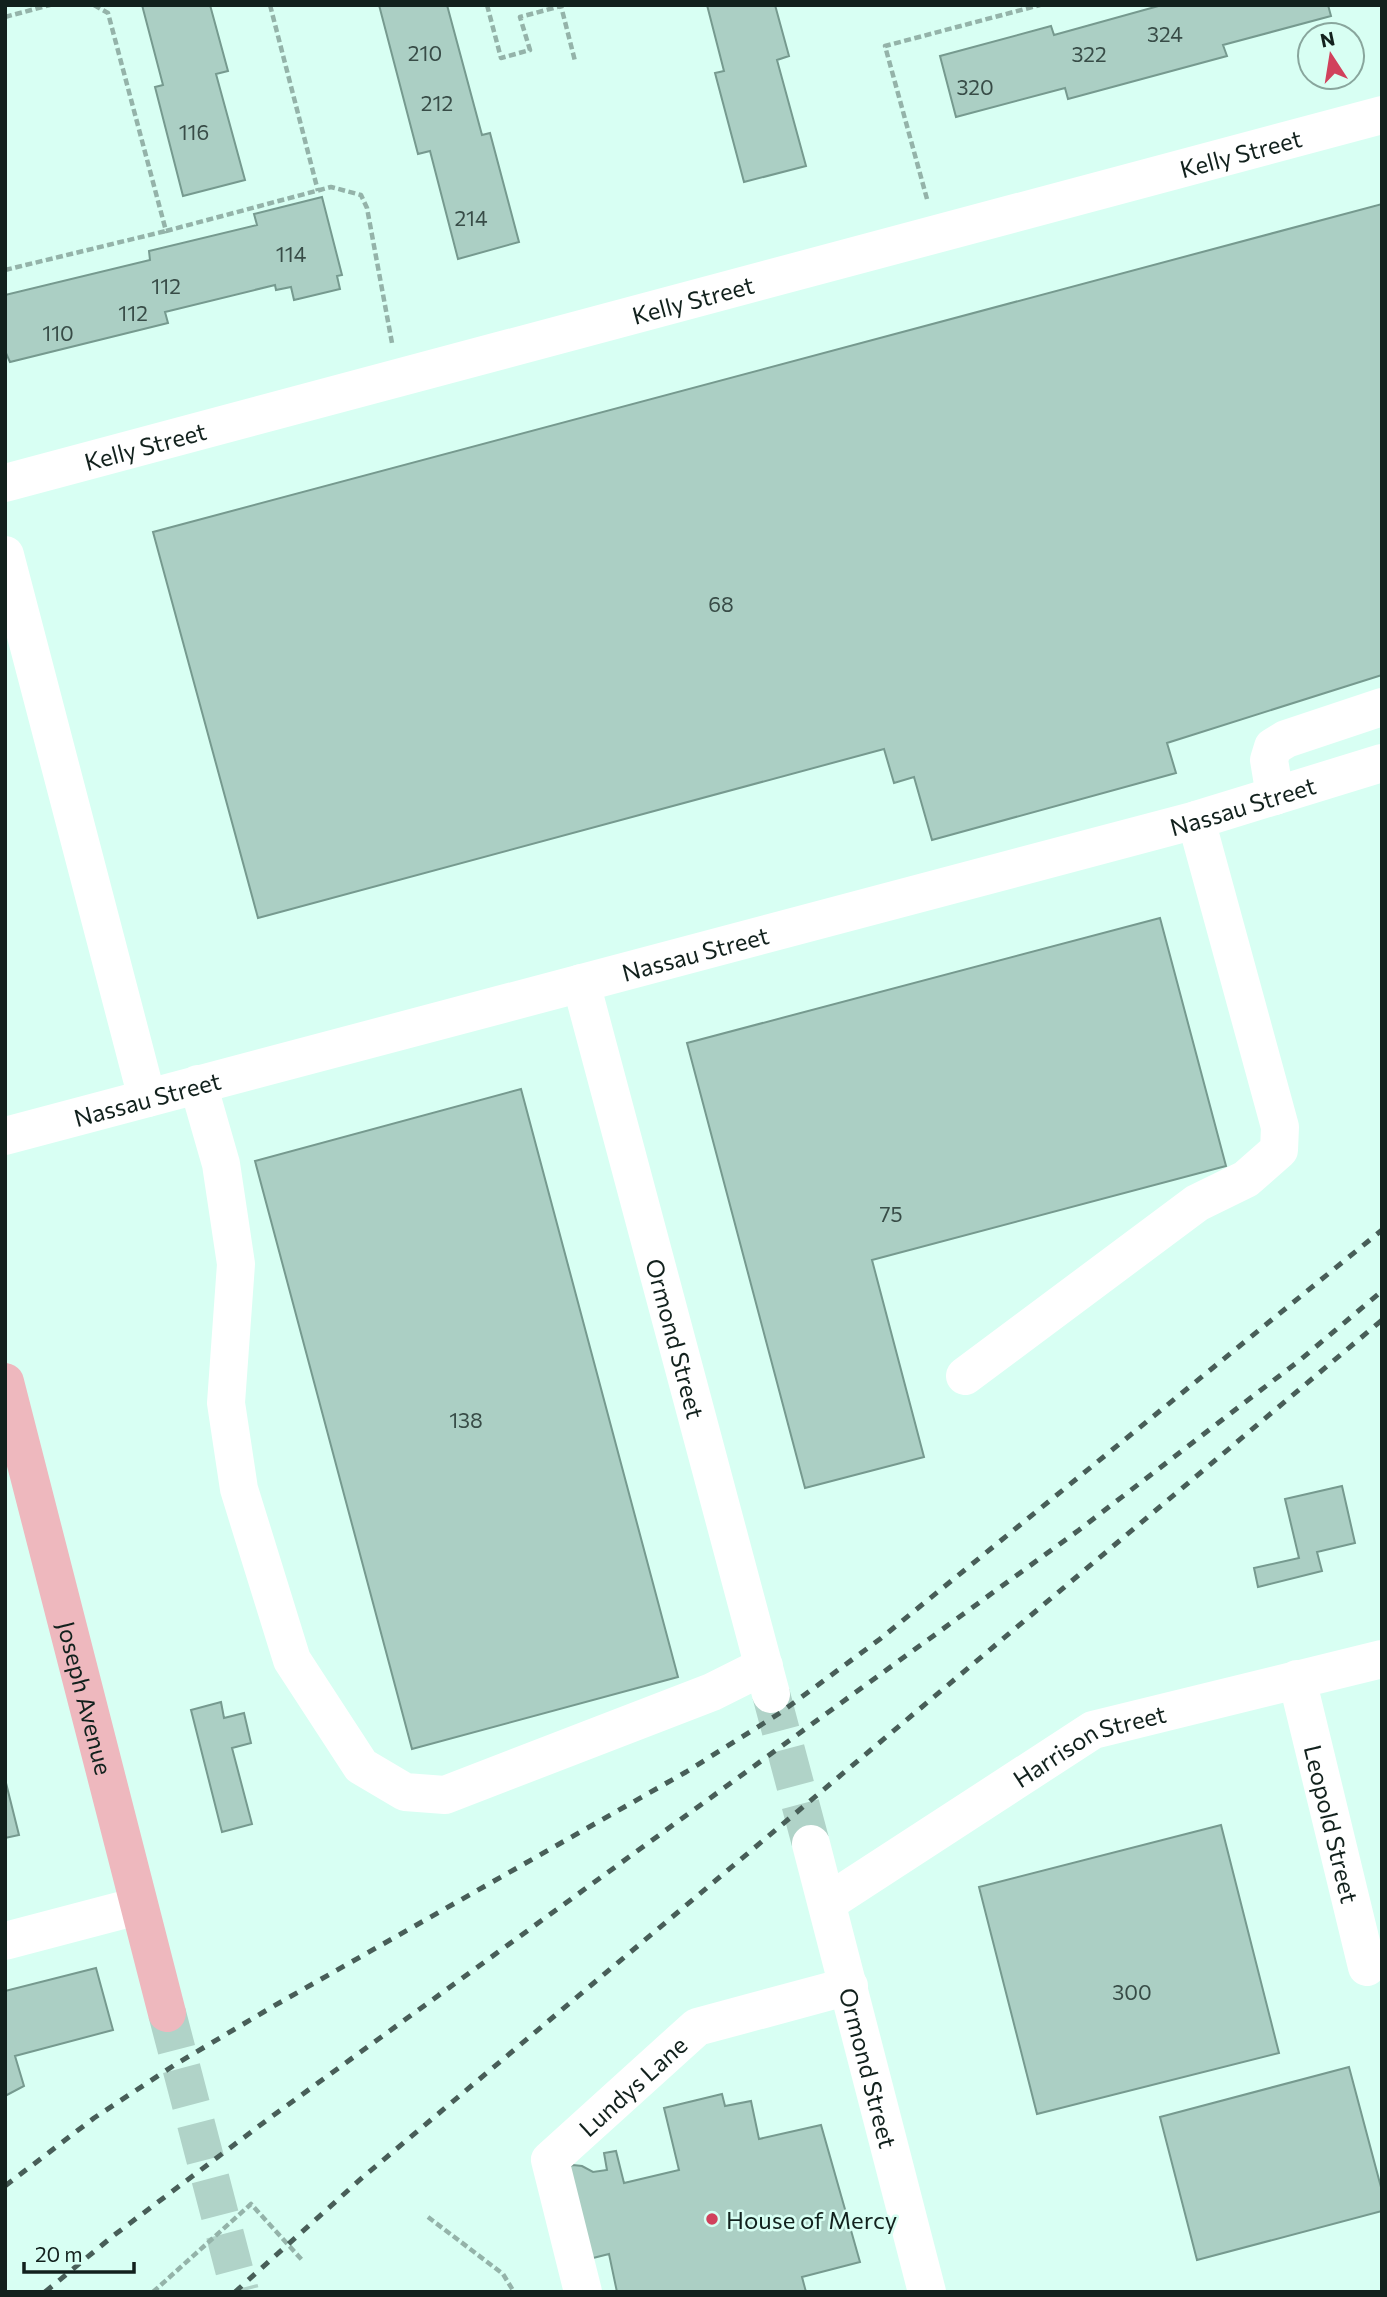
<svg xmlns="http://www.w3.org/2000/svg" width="1387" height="2297" viewBox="0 0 1387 2297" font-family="Commissioner,sans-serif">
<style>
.building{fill:#abcfc4;stroke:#769a8f;stroke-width:2}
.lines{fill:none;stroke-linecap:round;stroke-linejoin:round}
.minor-tunnel{stroke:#b0d3c8;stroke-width:38;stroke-dasharray:38 19;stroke-linecap:butt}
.major-tunnel{stroke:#b0d3c8;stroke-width:38;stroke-dasharray:38 19;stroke-linecap:butt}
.path{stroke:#94b3a9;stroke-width:4.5;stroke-dasharray:7 3.5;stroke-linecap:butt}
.minor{stroke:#fff;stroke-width:38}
.major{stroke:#eeb8be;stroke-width:38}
.rail{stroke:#485e58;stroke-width:5;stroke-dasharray:9 9;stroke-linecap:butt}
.poi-dot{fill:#d1415c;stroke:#d8fff3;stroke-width:2.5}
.labels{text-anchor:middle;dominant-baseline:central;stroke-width:5;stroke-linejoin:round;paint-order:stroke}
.number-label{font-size:21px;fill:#384c47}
.street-label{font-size:24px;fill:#12211d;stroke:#d8fff3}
.poi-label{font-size:24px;fill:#12211d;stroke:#d8fff3;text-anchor:start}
</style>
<rect width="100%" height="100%" fill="#d8fff3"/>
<path class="building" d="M142 5H210L228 71 216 74 245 180 183 196 155 87 163 85Z
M379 5H447L482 135 490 133 519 242 458 259 430 151 418 154Z
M707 5H775L789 56 777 60 806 166 744 182 715 73 724 71Z
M1162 5H1328L1331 16 1223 45 1227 56 1068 99 1065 88 956 117 940 56 1051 26 1054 35Z
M322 197 342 275 337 276 340 289 294 300 291 287 276 290 275 285 165 312 168 323 10 362 5 351V295L150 260 149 251 257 225 254 214Z
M1382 204V675L1167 743 1176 773 932 840 914 777 894 783 884 749 258 918 153 532Z
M1160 918 1226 1166 872 1260 924 1457 805 1488 687 1043Z
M521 1089 678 1677 412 1749 255 1161Z
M1342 1486 1355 1543 1317 1552 1322 1571 1258 1587 1254 1568 1299 1558 1285 1499Z
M221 1702 224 1718 244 1713 251 1743 232 1748 252 1824 222 1832 191 1710Z
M6 1783 19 1835 5 1838V1784Z
M1221 1825 1279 2053 1037 2114 979 1887Z
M96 1968 113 2030 15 2056 24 2086 5 2096V1991Z
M1349 2067 1382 2191V2211L1197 2260 1160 2117Z
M722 2094 725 2106 751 2101 759 2139 821 2125 860 2262 802 2277 806 2292H617L609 2254 585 2260 563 2168 573 2165 582 2166 593 2172 607 2170 604 2153 616 2151 624 2183 679 2170 664 2108Z"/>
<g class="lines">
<path class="minor-tunnel" d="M771 1694 811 1844"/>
<path class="major-tunnel" d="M167 2013 240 2292"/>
<path class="path" d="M94 5 108 13 166 231 331 187 361 195 367 208 392 343
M270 5 318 191
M487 5 501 58 530 50 520 17 561 6 575 61
M5 17 50 5
M927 199 885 46 1040 5
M5 270 166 231
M428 2217 503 2274 514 2292
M153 2292 251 2204 302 2260"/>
<g class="minor">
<path id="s1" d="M5 483 1382 115"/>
<path d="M5 555 147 1098"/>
<path d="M1275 796 1269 760 1273 747 1286 739 1382 707"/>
<path id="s2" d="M581 983 771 1694"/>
<path d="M198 1084 221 1164 236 1264 226 1403 239 1489 292 1660 361 1766 405 1792 445 1795 712 1692 764 1666"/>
<path id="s3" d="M5 1136 1196 820 1382 763"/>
<path d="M965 1376 1197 1203 1246 1179 1279 1150 1280 1127 1196 820"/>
<path id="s4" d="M1297 1679 1367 1967"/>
<path id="s5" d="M811 1844 927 2292"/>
<path id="s6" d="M827 1903 1093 1730 1382 1659"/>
<path d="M5 1941 138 1906"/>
<path id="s7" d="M583 2292 550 2160 697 2027 849 1986"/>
</g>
<path class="major" id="s8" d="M5 1382 167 2013"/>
<path class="rail" d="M5 2186 94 2118 176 2064 272 2007 686 1772 780 1713 880 1639 1382 1230
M45 2292 113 2236 267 2120 1079 1530 1300 1360 1382 1291
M235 2292 363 2177 1382 1320"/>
</g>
<circle class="poi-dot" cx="712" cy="2219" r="7"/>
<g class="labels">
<g class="number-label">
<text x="1165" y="33">324</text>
<text x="425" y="52">210</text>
<text x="1089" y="53">322</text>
<text x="975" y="86">320</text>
<text x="437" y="102">212</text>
<text x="194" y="131">116</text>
<text x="471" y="217">214</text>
<text x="291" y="253">114</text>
<text x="166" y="285">112</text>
<text x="133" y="312">112</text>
<text x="58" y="332">110</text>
<text x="721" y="603">68</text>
<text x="891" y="1213">75</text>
<text x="466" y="1419">138</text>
<text x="1132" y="1991">300</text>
</g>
<g class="street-label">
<text stroke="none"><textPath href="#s1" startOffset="1279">Kelly Street</textPath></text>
<text stroke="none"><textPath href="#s1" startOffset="712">Kelly Street</textPath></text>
<text stroke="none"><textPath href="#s1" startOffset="145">Kelly Street</textPath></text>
<text stroke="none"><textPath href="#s3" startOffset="1281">Nassau Street</textPath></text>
<text stroke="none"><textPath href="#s3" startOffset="714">Nassau Street</textPath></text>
<text stroke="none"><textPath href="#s3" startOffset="147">Nassau Street</textPath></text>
<text stroke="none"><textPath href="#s2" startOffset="368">Ormond Street</textPath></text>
<text stroke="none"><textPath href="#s8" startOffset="326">Joseph Avenue</textPath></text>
<text stroke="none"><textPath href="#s6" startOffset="308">Harrison Street</textPath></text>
<text stroke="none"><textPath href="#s4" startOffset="149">Leopold Street</textPath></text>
<text stroke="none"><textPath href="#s5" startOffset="231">Ormond Street</textPath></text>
<text stroke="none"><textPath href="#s7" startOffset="247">Lundys Lane</textPath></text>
</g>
<g class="poi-label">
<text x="726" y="2219">House of Mercy</text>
</g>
</g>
<rect width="1387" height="2297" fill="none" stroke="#12211d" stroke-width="14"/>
<g transform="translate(1331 56) rotate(348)"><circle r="33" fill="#d8fff3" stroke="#89a69d" stroke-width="2"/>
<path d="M0-5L12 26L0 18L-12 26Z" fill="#d1415c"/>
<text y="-10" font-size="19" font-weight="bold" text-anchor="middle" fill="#12211d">N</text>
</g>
<path d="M24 2262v10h110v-10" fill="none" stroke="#12211d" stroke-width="3.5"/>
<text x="35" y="2262" font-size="21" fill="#12211d" stroke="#d8fff3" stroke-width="5" paint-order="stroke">20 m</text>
</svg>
